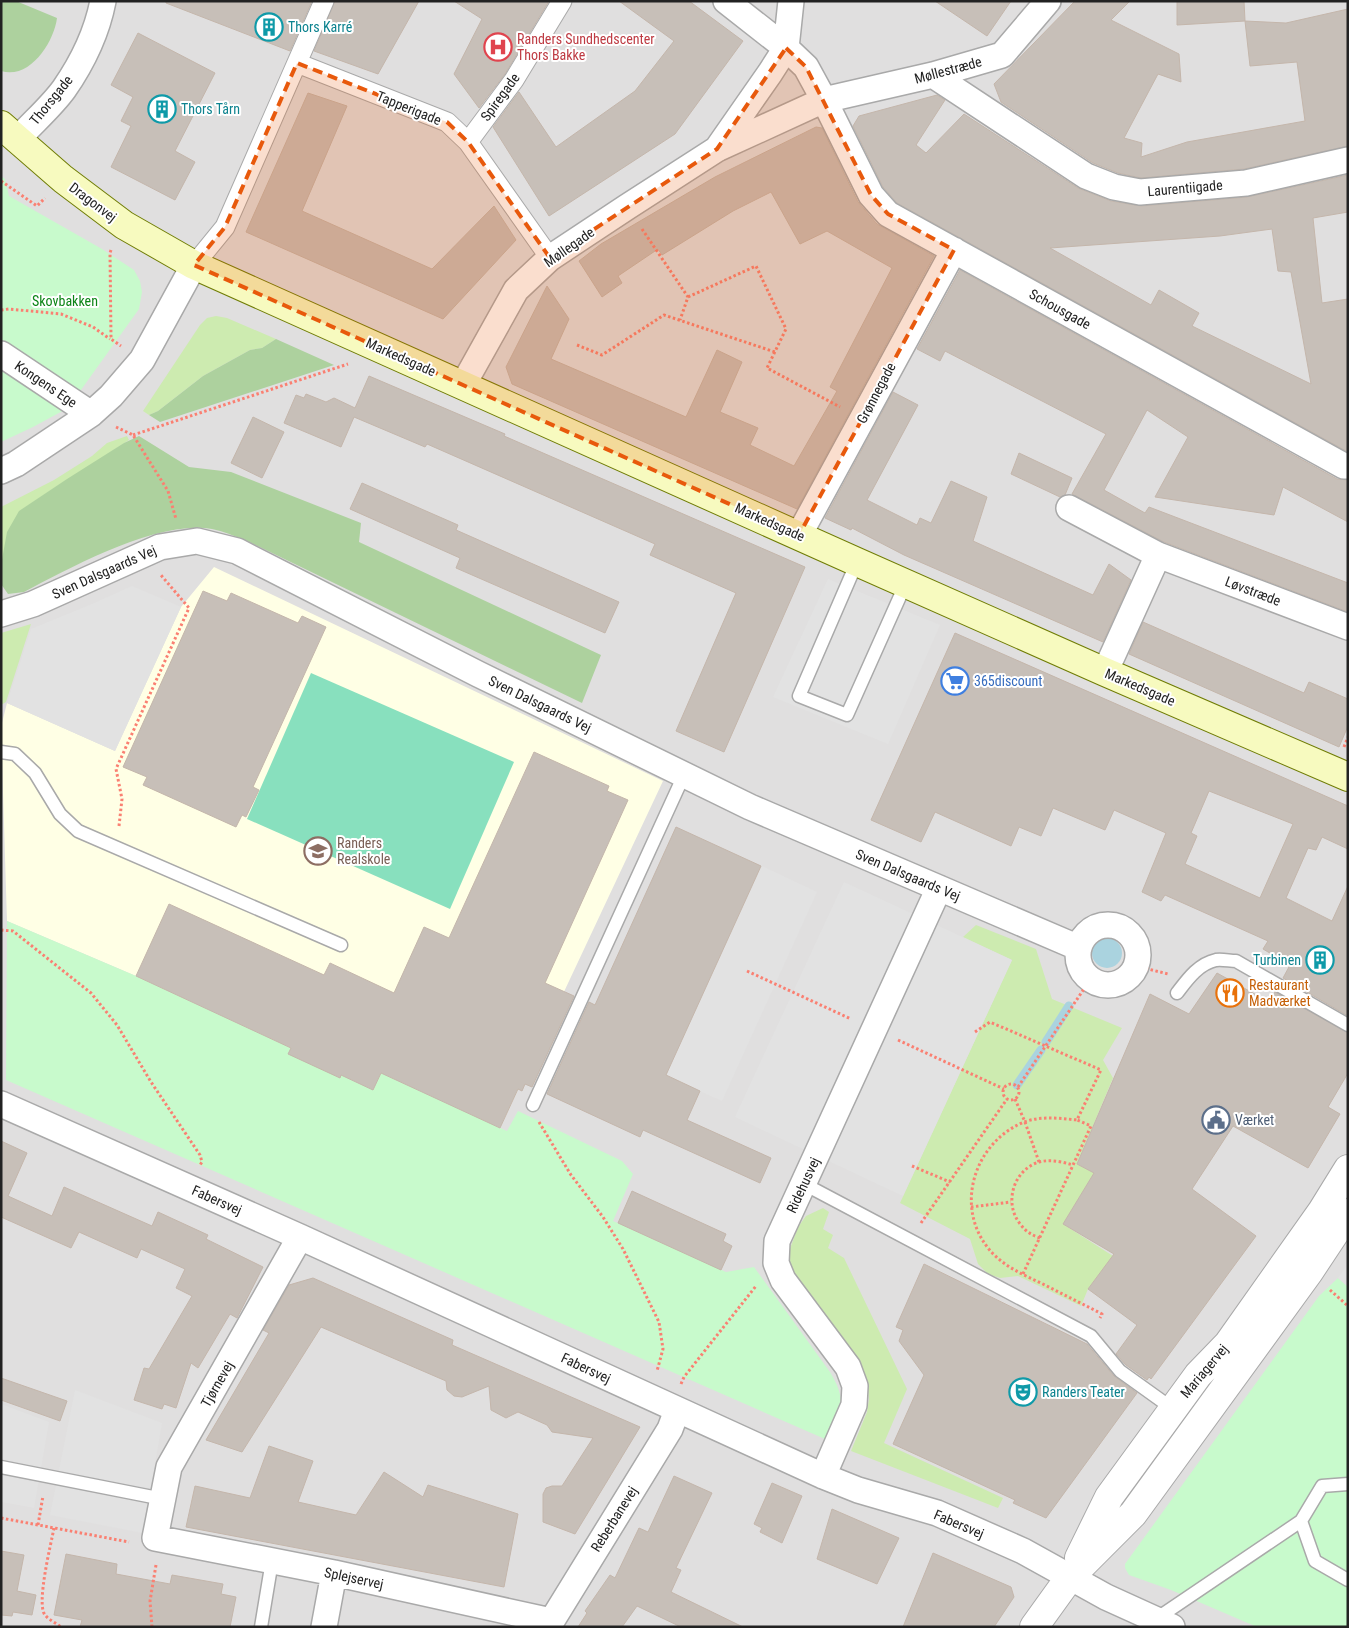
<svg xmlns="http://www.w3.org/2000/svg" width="1349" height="1628" viewBox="0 0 1349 1628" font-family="'Roboto Condensed',sans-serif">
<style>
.residential{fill:#e0dfdf}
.education{fill:#ffffe5}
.grass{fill:#cdebb0}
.forest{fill:#add19e}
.park{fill:#c8facc}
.pitch{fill:#88e0be}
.parking{fill:#e2e2e2}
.water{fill:#aad3df}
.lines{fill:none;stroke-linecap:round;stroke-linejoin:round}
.stream{stroke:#aad3df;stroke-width:9}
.building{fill:#c7bfb8;stroke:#c4b6ab;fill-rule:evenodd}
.service-casing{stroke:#a9a9a9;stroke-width:15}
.pedestrian-casing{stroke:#a9a9a9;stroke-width:21}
.minor-casing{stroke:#a9a9a9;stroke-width:28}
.tertiary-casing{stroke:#a9a9a9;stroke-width:30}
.secondary-casing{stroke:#707d05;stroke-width:30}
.path{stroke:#fa8072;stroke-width:3;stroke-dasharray:2.5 2.5;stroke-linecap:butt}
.service{stroke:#fff;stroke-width:12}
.pedestrian{stroke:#fff;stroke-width:19}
.minor{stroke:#fff;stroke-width:25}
.tertiary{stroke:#fff;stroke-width:28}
.secondary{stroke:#f7fabf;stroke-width:28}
.marked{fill:#e8590c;fill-opacity:0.2;stroke:#e8590c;stroke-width:4;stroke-dasharray:10 6;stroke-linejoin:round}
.labels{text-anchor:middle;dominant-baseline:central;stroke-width:4;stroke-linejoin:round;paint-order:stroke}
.culture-label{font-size:14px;fill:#0d838f;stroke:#fff;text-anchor:start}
.health-label{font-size:14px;fill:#be3a42;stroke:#fff;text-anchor:start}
.street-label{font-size:14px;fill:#222;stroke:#fff}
.park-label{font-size:14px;fill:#0c8416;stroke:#fff}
.shop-label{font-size:14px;fill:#366cbe;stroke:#fff;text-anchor:start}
.education-label{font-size:14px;fill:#785e54;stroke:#fff;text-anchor:start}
.food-label{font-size:14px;fill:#c56008;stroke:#fff;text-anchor:start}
.service-label{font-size:14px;fill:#4e5e75;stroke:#fff;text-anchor:start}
</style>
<rect width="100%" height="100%" fill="#f2efe9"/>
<path class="residential" d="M1 1H1348V1627H1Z"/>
<path class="education" d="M214 567 663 781 500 1128 381 1073 373 1090 341 1075 340 1078 291 1048 136 976 7 921 1 727 7 703 115 751 181 607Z"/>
<path class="grass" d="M216 316 227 318 276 339 262 348 250 350 203 376 158 411 149 415 143 411 200 325 207 318Z
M127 436 129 440 100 459 1 565V507L54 480 92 456 107 443Z
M31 624 6 702 1 705V633Z
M976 925 1036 949 1052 999 1122 1028 1103 1060 1113 1078 1077 1164 1094 1173 1063 1224 1113 1256 1088 1289 1081 1306 1018 1276 1000 1278 988 1274 978 1264 970 1239 900 1203 1012 960 963 937Z
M823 1208 829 1212 823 1229 833 1235 828 1248 844 1258 907 1389 884 1443 1003 1498 998 1508 851 1451 867 1412 869 1399 867 1382 859 1361 790 1267 788 1254 798 1227 806 1216Z"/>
<path class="forest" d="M1 1H16L57 18C54 42 30 80 1 71Z
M276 339 334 365 160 422 149 415 158 411 203 376 250 350 262 348Z
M139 436 189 467 231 472 361 523 359 542 601 655 582 703 245 540C234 536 223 531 212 529 157 520 72 567 24 592L8 594 1 584V565L7 532 19 511 67 479 124 443Z"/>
<path class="park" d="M1 176 5 179 9 196 102 249 134 270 140 281 142 292 139 309 68 408 33 427 1 442Z
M7 921 136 976 291 1048 340 1077 341 1075 373 1090 381 1073 507 1131 518 1111 622 1161 633 1174 613 1221 726 1272 754 1267 830 1372C849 1404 840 1409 825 1439L6 1080Z
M1338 1278 1348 1287V1627H1257L1171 1590 1129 1575 1125 1568V1564L1319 1296Z"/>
<path class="pitch" d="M311 673 514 762 450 909 247 819Z"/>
<path class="parking" d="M828 579 940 625 888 744 773 697Z
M132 586 181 607 115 751 7 703 31 629 92 604Z
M762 866 817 892 722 1101 666 1076Z
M844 882 1012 960 903 1196 735 1117Z
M1348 1264V1287L1338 1278Z
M75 1390 162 1423 143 1533 50 1515Z
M1 1404 49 1422 34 1508 1 1502Z"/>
<path class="water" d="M1092 953a15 15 0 1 1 30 0a15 15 0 1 1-30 0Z"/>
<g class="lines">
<path class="stream" d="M1046 1042 1069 1006
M1017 1085 1041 1050"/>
</g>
<path class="building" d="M166 1H312L290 51 166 3Z
M335 1H419L378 74 314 51Z
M454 1H549L505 74 479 108 454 74 482 19Z
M619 1H689L743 41 675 134 549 216 493 127 519 92 556 147 635 91 674 41Z
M935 1H1011L987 36Z
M1075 1H1130L1111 20 1179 54 1181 82 1158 74 1124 138 1142 143 1141 157 1187 142 1305 121 1297 62 1250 66 1245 21 1286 23 1348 9V146L1244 169 1141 178 1118 173 1093 163 1001 102 994 84Z
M1177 1H1244L1245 21 1177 25Z
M138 33 215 73 175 151 195 162 175 200 111 167 131 126 121 121 133 97 111 85Z
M308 93 347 106 302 211 432 269 494 206 516 240 443 319 246 232Z
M937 95 945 100 916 145 926 153 964 114 1078 188 1111 201 1141 206 1247 197 1348 175V212L1313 218 1322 303 1348 299V452L897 203 883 187 853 126 859 116ZM1272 229 1278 271 1291 272 1311 384 1192 326 1199 313 1159 290 1151 305 1050 248 1220 236Z
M816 127 822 128 858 202 877 224 934 256 797 509 512 384 506 367 547 286 569 319 551 359 686 417 717 350 742 362 720 412 758 428 750 445 794 466 837 391 830 387 892 268 827 231 800 244 771 192 733 211 662 255 658 249 618 276 622 283 602 297 579 261 601 244 715 177Z
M960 270 1337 479 1348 480V522L1283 487 1274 515 1155 497 1188 437 1147 410 1104 490 1145 513 1149 507 1348 583V612L1164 542 1072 494 1106 434 945 351 940 361 917 349Z
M369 376 505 434 504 436 805 567 724 752 676 731 736 593 650 555 655 544 427 444 425 447 354 417 341 447 284 423 296 395 304 398 306 394 326 402 334 398 355 408Z
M893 392 918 405 867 500 917 525 920 518 931 523 951 481 987 497 973 541 1093 595 1109 564 1131 580 1103 642 904 555 852 528 851 530 825 518Z
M253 417 284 432 262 478 231 463Z
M1019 453 1072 478 1065 495 1060 497 1011 474Z
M362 483 458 525 456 530 619 602 605 633 456 568 460 558 350 509Z
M203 591 227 601 231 593 298 623 302 616 326 627 253 787 259 790 246 817 242 815 236 827 143 785 147 777 123 767Z
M1143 622 1304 693 1309 682 1348 699V726L1339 747 1129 654Z
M955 633 1348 806V849L1322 837 1316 850 1308 848 1286 898 1332 921 1348 886V1016L1283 978 1290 965 1263 949 1268 941 1165 895 1161 901 1142 892 1166 833 1114 810 1105 830 1053 808 1041 836 1019 827 1011 846 935 812 921 842 871 820ZM1209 791 1293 824 1260 898 1185 864 1197 836 1191 833Z
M534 752 609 786 607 791 628 800 545 983 574 996 532 1087 525 1084 522 1091 518 1089 500 1128 381 1073 373 1090 341 1075 340 1078 288 1054 291 1048 136 976 169 904 324 975 330 963 394 993 424 927 449 938Z
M676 827 761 866 666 1075 700 1091 687 1120 771 1158 760 1183 643 1130 640 1137 547 1094 589 1002 595 1005Z
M1217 973 1269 1002 1275 992 1348 1033V1073L1328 1107 1340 1114 1308 1168 1233 1126 1192 1189 1256 1236 1151 1379 1149 1377 1147 1380 1126 1365 1116 1354 1137 1325 1088 1289 1114 1254 1063 1224 1094 1173 1077 1164 1150 994 1189 1014Z
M1 1141 27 1153 8 1196 52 1216 64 1187 152 1226 158 1212 208 1235 206 1239 263 1267 237 1318 230 1314 198 1368 191 1363 176 1408 164 1404 162 1409 134 1400 144 1368 149 1369 192 1296 176 1288 185 1269 141 1249 137 1258 79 1232 71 1248 1 1217Z
M632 1191 726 1234 723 1241 732 1246 721 1270 618 1223Z
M924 1264 1087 1344 1114 1376 1137 1393 1046 1518 1013 1503 1015 1500 893 1444 924 1375 899 1341 903 1330 896 1327Z
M313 1278 453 1340 452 1345 640 1427 575 1534 543 1522V1494L546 1488 552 1486H562L593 1438 552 1432 547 1425 518 1412 506 1418 491 1410 489 1386 462 1397 454 1396 447 1390 446 1381 321 1327 242 1452 206 1440 269 1333 263 1330 289 1285Z
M1 1378 67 1401 60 1421 1 1400Z
M269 1446 313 1461 298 1502 356 1515 384 1472 423 1497 428 1485 518 1514 504 1587 186 1527 195 1486 250 1498Z
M674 1476 712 1493 676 1568 681 1570 671 1592 743 1627H681L637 1606 622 1627H578L587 1613 585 1611 610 1575 615 1578 639 1528 648 1532Z
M772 1483 802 1496 782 1543 760 1532 762 1528 754 1524Z
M832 1509 899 1538 877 1584 817 1559Z
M1 1551 24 1555 17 1591 36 1595 32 1615 13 1612 12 1616 1 1615Z
M933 1553 1011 1587 1014 1597 994 1627H903Z
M66 1554 117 1564 116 1574 170 1584 172 1575 223 1584 221 1594 236 1597 230 1627H80L82 1620 54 1615Z"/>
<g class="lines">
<g class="service-casing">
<path id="service" d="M857 562 799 696 847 715 906 583
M1 752 15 754 35 773 60 814 78 831 341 945
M1177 993C1187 980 1198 964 1216 960 1222 959 1230 961 1236 961L1348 1025
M533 1105 684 775
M804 1184 1091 1336 1120 1371 1173 1409
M1 1467 163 1499
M1348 1484 1322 1486 1301 1521 1315 1561 1348 1580
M1156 1619 1301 1521
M261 1627 272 1561"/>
</g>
<g class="pedestrian-casing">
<path id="pedestrian" d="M297 63 447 122 468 142 550 258
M468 142 514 80 562 1
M194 265 225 227 324 1"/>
</g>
<g class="minor-casing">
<path id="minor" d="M791 1 786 48 806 67 824 100 871 195 888 214 1344 466H1348
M933 75 1086 176 1114 187 1140 192 1246 183 1348 160
M17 140C32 123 51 107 64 89 82 63 97 32 103 1
M717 149 770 73 786 48 726 1
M1 354 91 414
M463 385 516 290 550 258 627 207 717 149 824 100 933 75 1002 55 1048 1
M1 471 16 464 91 414 111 396 142 360 194 265
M1069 508 1158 555 1348 627
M799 535 954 250
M1 614 33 604 160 547 197 541 237 551 478 674 750 807 1079 948
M1105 672 1158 555
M1078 955a30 30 0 1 1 60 0a30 30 0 1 1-60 0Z
M1 1104 300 1237 823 1476 858 1490 937 1513 1023 1551 1106 1597 1172 1627
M300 1237 169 1467 155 1538 334 1573 551 1621
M823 1476 854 1405 855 1386 848 1367 783 1280 776 1263 777 1241 939 888
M324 1627 334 1573
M548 1627 670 1429 677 1410"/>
</g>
<g class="tertiary-casing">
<path id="tertiary" d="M1079 1558 1109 1497 1198 1375 1228 1344 1322 1211 1348 1169
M1034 1627 1070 1577 1133 1514 1309 1272 1348 1213"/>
</g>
<g class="secondary-casing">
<path id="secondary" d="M1 125 63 179 124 225 194 265 857 562 1105 672 1348 777"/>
</g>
<path class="path" d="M1 181 37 206 45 198
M642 229 688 297 680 320
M111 250 110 253 111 339 121 346
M688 297 756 266 786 329 767 368 840 407
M1 310 9 309 61 314 93 327 110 339
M577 345 602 355 664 315 775 352
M116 427 133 435 168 491 176 519
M133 435 348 364
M1344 747 1348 737
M119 826 122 799 116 769 189 608 160 574
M1 930 13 931 91 993 117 1025 151 1082 200 1155 202 1162 200 1165
M1136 966 1168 974
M747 971 851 1019
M975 1032 990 1022 1101 1070 1077 1120C1059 1118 1041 1116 1024 1122 975 1142 954 1205 988 1248 1002 1266 1024 1275 1045 1285 1064 1295 1083 1304 1102 1314L1100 1318
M898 1040 1004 1089
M1003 1092a8 8 0 1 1 16 0a8 8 0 1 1-16 0Z
M1018 1087 1090 980
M1015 1099 1025 1122 1039 1162
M539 1122 571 1175 603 1217 623 1249 659 1322 663 1349 657 1371
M912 1166 950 1182
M971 1207 1011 1202
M921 1223 1007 1099
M1040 1238C1032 1235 1026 1232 1021 1225 1003 1204 1013 1170 1039 1162 1051 1159 1063 1162 1073 1165
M1023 1274 1091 1126 1077 1120
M1330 1290 1348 1306
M681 1384 684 1377 756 1286
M1 1518 129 1542
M38 1525 43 1496
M54 1528C51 1544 36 1604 45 1615 49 1620 56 1623 61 1627
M152 1627 150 1601 156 1565"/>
<use href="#service" class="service"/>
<use href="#pedestrian" class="pedestrian"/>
<use href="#minor" class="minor"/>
<use href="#tertiary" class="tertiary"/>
<use href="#secondary" class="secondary"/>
</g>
<path class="marked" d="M786 48 806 67 871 195 888 214 954 250 799 535 194 265 225 227 297 63 447 122 468 142 550 258 717 149Z"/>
<defs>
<g id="building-ring" transform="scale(1.4375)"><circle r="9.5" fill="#fff" stroke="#0f9aa8" stroke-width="1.5"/><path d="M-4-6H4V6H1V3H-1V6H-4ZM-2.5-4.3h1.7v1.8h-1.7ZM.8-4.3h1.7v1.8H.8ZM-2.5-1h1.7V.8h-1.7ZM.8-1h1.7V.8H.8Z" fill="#0f9aa8"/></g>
<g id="hospital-ring" transform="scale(1.4375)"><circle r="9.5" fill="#fff" stroke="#e0444e" stroke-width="1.5"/><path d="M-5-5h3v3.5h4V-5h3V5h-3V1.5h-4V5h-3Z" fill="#e0444e"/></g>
<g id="supermarket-ring" transform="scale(1.4375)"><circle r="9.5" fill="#fff" stroke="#3f7fe0" stroke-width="1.5"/><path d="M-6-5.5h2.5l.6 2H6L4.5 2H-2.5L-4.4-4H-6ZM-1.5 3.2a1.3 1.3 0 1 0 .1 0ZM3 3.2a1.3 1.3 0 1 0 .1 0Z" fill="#3f7fe0"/></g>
<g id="school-ring" transform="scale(1.4375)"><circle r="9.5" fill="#fff" stroke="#8d6e63" stroke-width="1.5"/><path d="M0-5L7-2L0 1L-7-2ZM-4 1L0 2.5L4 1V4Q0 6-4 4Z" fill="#8d6e63"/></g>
<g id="restaurant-ring" transform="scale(1.4375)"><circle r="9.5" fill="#fff" stroke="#e8710a" stroke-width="1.5"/><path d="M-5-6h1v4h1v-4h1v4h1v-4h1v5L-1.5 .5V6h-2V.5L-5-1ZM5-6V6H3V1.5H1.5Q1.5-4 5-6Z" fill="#e8710a"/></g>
<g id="civic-ring" transform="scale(1.4375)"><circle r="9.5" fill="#fff" stroke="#5c6f8a" stroke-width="1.5"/><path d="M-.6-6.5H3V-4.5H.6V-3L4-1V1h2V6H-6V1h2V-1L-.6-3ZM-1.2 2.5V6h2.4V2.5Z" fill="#5c6f8a"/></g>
<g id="theatre-ring" transform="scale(1.4375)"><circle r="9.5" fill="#fff" stroke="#0f9aa8" stroke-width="1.5"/><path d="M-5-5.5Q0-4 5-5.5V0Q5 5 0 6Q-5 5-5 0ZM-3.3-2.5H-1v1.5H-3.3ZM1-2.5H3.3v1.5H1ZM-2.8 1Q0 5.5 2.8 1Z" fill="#0f9aa8"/></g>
</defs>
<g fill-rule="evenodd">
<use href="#building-ring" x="269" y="27"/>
<use href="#hospital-ring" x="498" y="47"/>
<use href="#building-ring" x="162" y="109"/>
<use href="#supermarket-ring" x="955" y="681"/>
<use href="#school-ring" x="318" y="851"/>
<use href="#building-ring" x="1320" y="960"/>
<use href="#restaurant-ring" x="1230" y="993"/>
<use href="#civic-ring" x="1216" y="1120"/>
<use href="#theatre-ring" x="1023" y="1392"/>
</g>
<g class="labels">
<g class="culture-label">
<text x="288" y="27">Thors Karré</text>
<text x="181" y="109">Thors Tårn</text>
<text x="1301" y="960" text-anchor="end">Turbinen</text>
<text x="1042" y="1392">Randers Teater</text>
</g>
<g class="health-label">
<text x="517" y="39">Randers Sundhedscenter<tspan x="517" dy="16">Thors Bakke</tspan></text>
</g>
<g class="street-label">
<text transform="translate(948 70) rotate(-15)">Møllestræde</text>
<text transform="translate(500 97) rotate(-54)">Spiregade</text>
<text transform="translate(51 100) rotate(-51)">Thorsgade</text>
<text transform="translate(409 108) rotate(22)">Tapperigade</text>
<text transform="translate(1185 188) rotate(-5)">Laurentiigade</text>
<text transform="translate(93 202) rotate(37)">Dragonvej</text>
<text transform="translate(569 247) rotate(-35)">Møllegade</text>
<text transform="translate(1060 309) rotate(29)">Schousgade</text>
<text transform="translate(401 357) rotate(24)">Markedsgade</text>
<text transform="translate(46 384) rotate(34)">Kongens Ege</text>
<text transform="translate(876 393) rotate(-62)">Grønnegade</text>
<text transform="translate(770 522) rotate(24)">Markedsgade</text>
<text transform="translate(104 572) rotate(-24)">Sven Dalsgaards Vej</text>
<text transform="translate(1253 591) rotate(21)">Løvstræde</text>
<text transform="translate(1140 687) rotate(23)">Markedsgade</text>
<text transform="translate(540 704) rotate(26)">Sven Dalsgaards Vej</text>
<text transform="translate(908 875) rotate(23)">Sven Dalsgaards Vej</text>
<text transform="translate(803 1185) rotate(-65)">Ridehusvej</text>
<text transform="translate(217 1200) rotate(24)">Fabersvej</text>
<text transform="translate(586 1368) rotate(25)">Fabersvej</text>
<text transform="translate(1204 1371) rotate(-50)">Mariagervej</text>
<text transform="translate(217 1384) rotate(-60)">Tjørnevej</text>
<text transform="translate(614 1519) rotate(-58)">Reberbanevej</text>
<text transform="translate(959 1524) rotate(23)">Fabersvej</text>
<text transform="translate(354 1578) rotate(12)">Splejservej</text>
</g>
<g class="park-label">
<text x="65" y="301">Skovbakken</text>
</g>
<g class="shop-label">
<text x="974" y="681">365discount</text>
</g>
<g class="education-label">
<text x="337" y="843">Randers<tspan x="337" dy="16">Realskole</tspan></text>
</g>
<g class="food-label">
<text x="1249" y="985">Restaurant<tspan x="1249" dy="16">Madværket</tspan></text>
</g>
<g class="service-label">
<text x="1235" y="1120">Værket</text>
</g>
</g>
<rect width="1349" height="1628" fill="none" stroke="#222222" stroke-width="5"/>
</svg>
